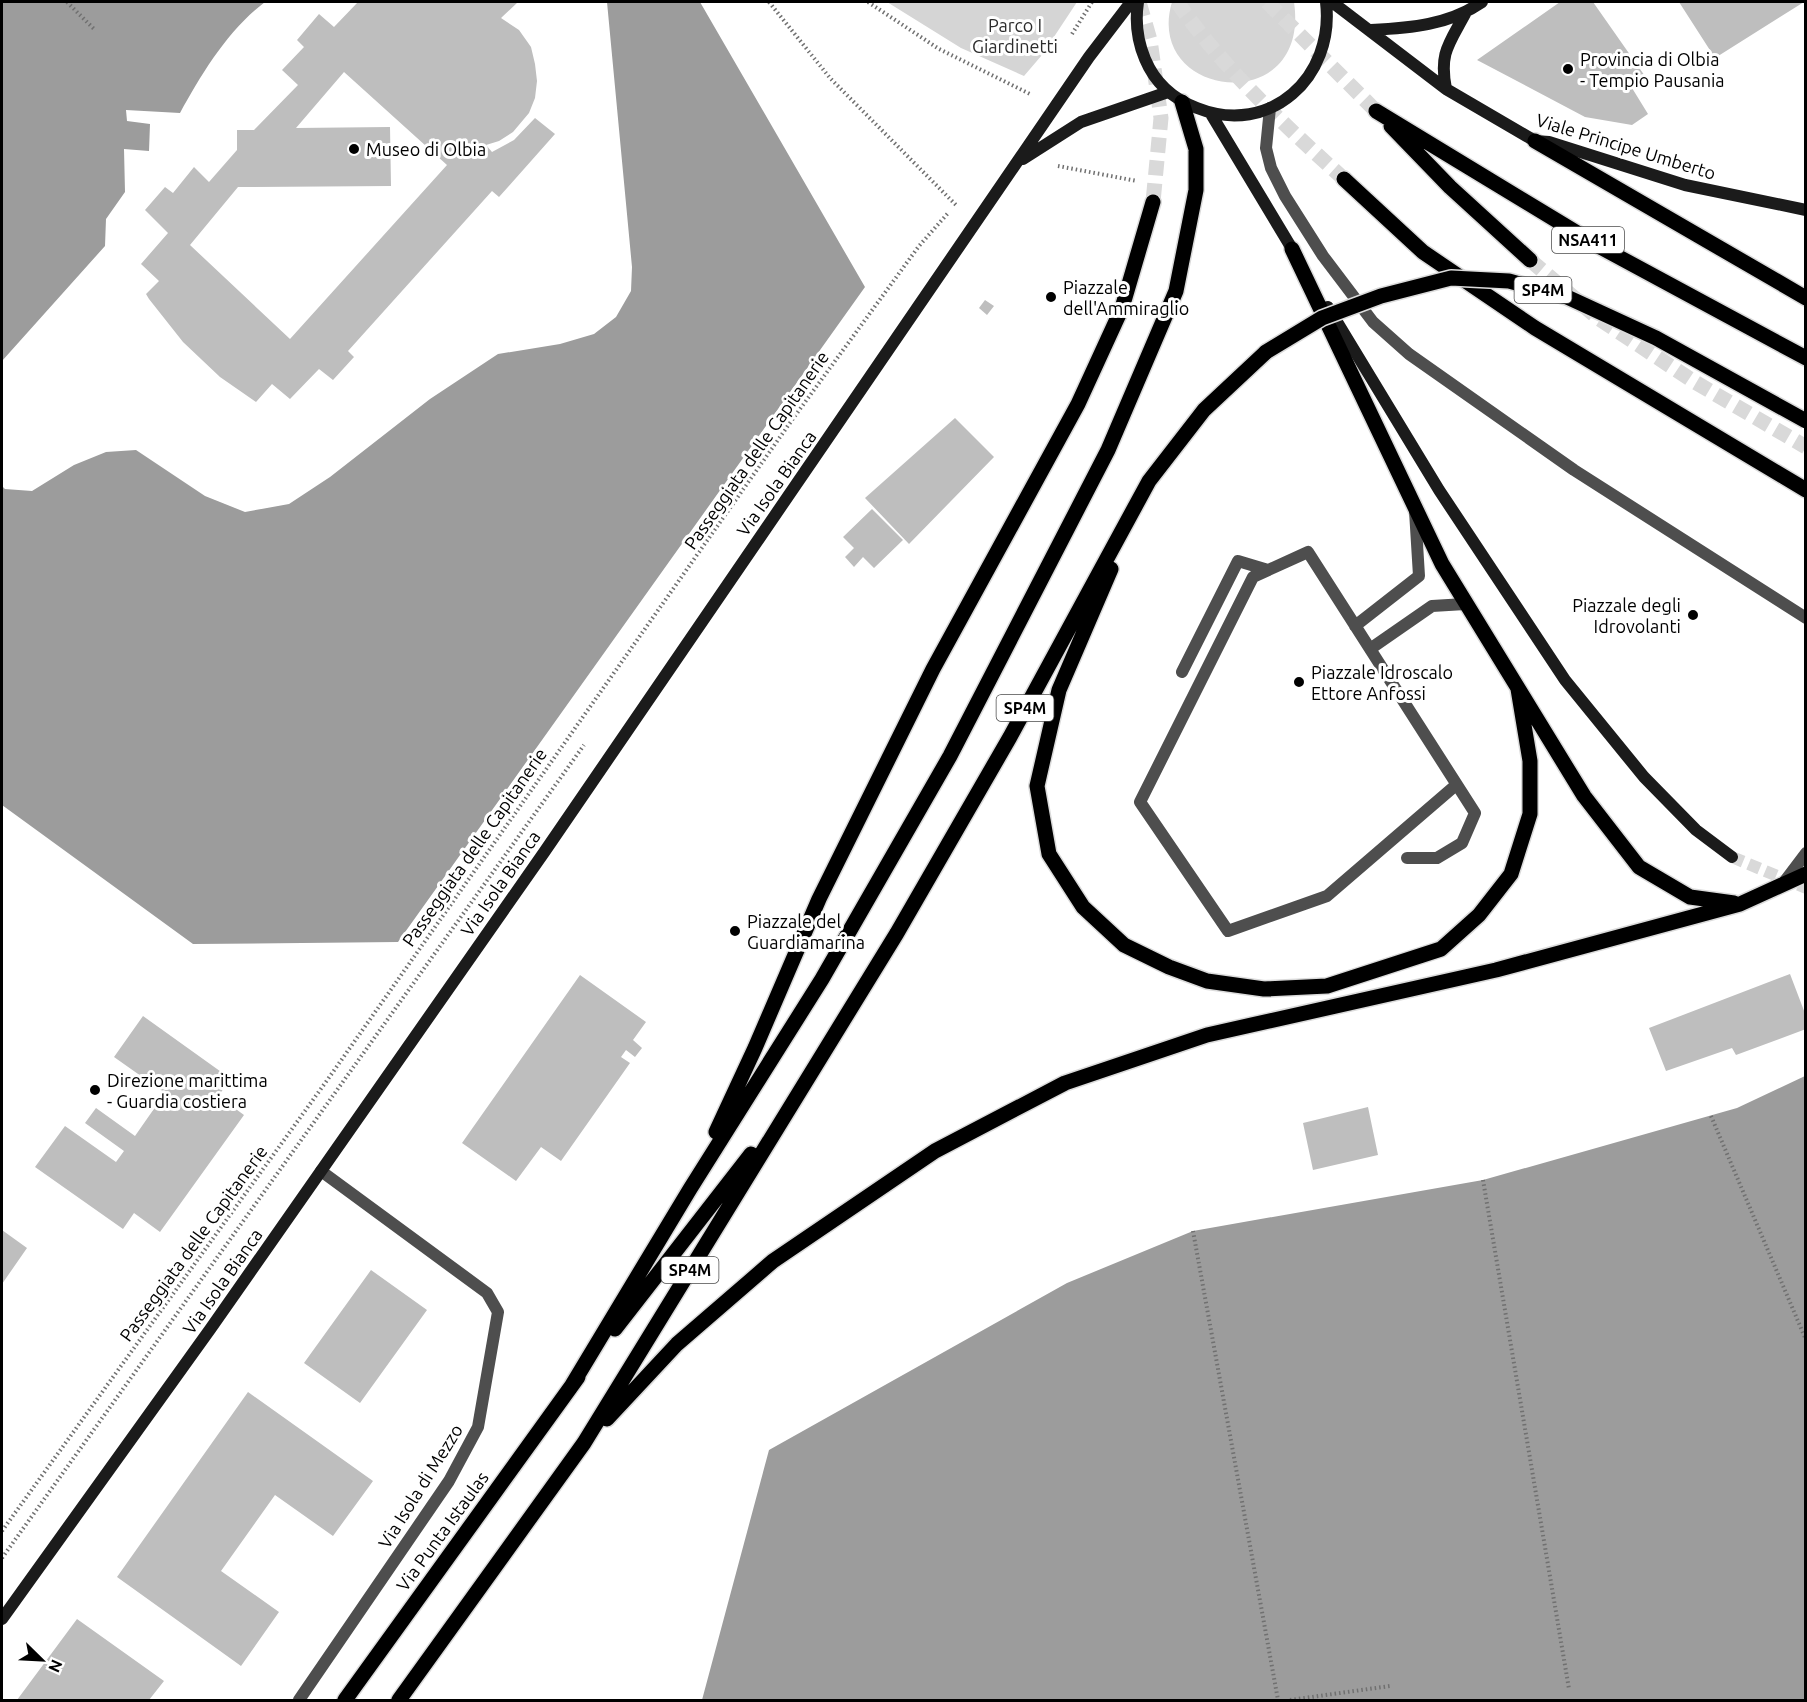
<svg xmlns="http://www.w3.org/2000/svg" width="1807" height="1702" viewBox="0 0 1807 1702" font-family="Ubuntu,sans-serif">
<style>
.green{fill:#d5d5d5}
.water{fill:#9c9c9c}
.building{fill:#bebebe;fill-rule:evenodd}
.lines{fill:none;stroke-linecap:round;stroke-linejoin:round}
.secondary-tunnel{stroke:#d9d9d9;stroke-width:12;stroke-dasharray:12 6;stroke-linecap:butt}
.primary-tunnel{stroke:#d9d9d9;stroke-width:15;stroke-dasharray:15 8;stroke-linecap:butt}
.primary-casing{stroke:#dbdbdb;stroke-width:18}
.path{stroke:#707070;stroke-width:4;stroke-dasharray:1.5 3;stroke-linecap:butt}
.lane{stroke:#4e4e4e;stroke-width:12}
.street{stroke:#4e4e4e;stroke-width:12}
.secondary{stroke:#1b1b1b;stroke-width:12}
.primary{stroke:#000;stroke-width:15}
.primary-bridge-casing{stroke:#dbdbdb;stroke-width:18;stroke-linecap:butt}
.primary-bridge{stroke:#000;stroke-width:15}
.poi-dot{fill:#000;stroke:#fff;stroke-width:2}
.labels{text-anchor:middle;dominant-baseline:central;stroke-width:6;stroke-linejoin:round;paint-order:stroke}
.shield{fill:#fff;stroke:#4c4c4c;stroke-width:1.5}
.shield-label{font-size:16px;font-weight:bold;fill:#000}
.park-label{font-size:18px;fill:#2c2c2c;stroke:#fff}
.poi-label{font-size:18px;fill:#000;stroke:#fff;text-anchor:start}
.street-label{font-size:18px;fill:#000;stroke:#fff}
</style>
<rect width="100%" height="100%" fill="#fff"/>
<path class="green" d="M887 2H1077L1042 55 1024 76 961 48Z
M1172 2H1294C1311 119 1143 99 1172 2Z"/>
<path class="water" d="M2 2H265C228 30 202 73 180 113L126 110 127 121 150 124 149 151 124 149 125 192 106 219 105 246 2 361Z
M607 2H700L865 287 398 942 193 944 2 805V486L5 489 32 491 74 465 106 452 136 450 205 496 245 512 289 504 330 477 430 399 498 354 560 344 594 334 616 317 631 291 632 267Z
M1805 1076V1700H702L769 1450 1067 1283 1193 1231 1483 1180 1737 1108Z"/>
<path class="building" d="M358 2H518L501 18 519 30 531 47 535 64 537 81 535 98 529 113 513 132 499 141 486 145 492 152 514 140 535 118 555 134 499 197 492 191 348 351 354 357 333 380 319 369 290 399 272 384 256 402 220 377 183 342 149 299 146 294 159 281 141 264 168 233 145 210 165 187 173 193 194 167 209 182 237 150V130H254L298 85 282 70 304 47 297 40 319 14 334 27ZM344 72 447 165 290 339 190 245 238 187 391 186 390 127 296 128Z
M1560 2H1593L1647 79 1632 88 1648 114 1632 125 1585 117 1477 60Z
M1679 2H1804L1715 58Z
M985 300 994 306 987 315 979 308Z
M955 418 994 457 909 544 865 498Z
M872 509 903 540 874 568 863 557 854 567 845 557 854 548 843 537Z
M1790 974 1806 1016V1029L1736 1055 1732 1048 1666 1071 1649 1028Z
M580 975 646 1022 633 1040 642 1048 635 1057 626 1050 621 1057 630 1063 561 1161 541 1147 516 1181 462 1143Z
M143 1016 231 1079 218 1096 244 1115 160 1232 134 1213 123 1229 35 1167 65 1126 116 1162 124 1151 85 1123 96 1108 135 1136 165 1093 114 1057Z
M1368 1107 1378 1155 1313 1170 1303 1123Z
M2 1230 27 1248 2 1284Z
M371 1270 427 1310 360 1403 304 1363Z
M248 1392 373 1481 333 1536 275 1495 221 1571 279 1612 241 1666 117 1577Z
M77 1619 164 1681 149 1700H17Z"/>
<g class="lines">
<path class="secondary-tunnel" d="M1732 857 1806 888"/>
<path class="primary-tunnel" d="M1139 2 1150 40 1161 118 1153 202
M1177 2C1224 69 1283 124 1344 179
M1267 2 1376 111
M1530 260 1598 318 1693 381 1806 447"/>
<g class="primary-casing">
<path id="primary" d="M1376 111 1602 248 1806 358
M1391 126 1450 187 1530 260
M1535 141 1806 298
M1344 179 1423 252 1535 328 1806 490
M1292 249 1442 564 1584 796 1639 867 1690 897 1734 903
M1111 569 1059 690 1037 786 1049 854 1083 907 1124 945 1169 967 1207 981 1264 989 1327 986 1441 949 1479 915 1511 874 1530 814V761L1518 689
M716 1132 755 1048 819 899 933 669 1078 404 1122 308 1153 202
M615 1329 751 1154
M572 1385 690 1189 822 979 950 756 1108 450 1176 291 1196 190V149L1182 102
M607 1419 677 1344 773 1261 935 1151 1065 1083 1207 1035 1496 970 1740 904 1806 874
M345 1700 578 1377
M399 1700 584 1443 897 933 1010 737 1149 481 1204 410 1266 352"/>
</g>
<path class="path" d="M67 2 95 30
M769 2 830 78 956 205
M868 2 939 49 1032 95
M1072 34 1092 2
M1058 166 1137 181
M1711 1116 1806 1340
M1483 1180 1569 1689
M1193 1231 1278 1700
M2 1531 328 1079 792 420 919 246 949 212
M2 1558 584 745
M1290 1700 1390 1686"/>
<path class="lane" d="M1270 108 1266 148 1271 168 1285 196 1323 256 1373 322 1409 354 1574 470 1806 618
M1355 626 1419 576 1415 511
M1370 649 1432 606 1465 604
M1182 672 1238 561 1268 570
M1407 858H1437L1462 843 1475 813 1308 552 1253 577 1140 802 1228 931 1327 896 1456 785
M1782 885 1806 853"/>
<path class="street" d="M299 1700 449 1481 478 1427 498 1312 487 1293 321 1171"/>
<path class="secondary" d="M1138 2C1135 22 1137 40 1145 59 1155 83 1173 99 1197 108 1270 137 1335 77 1326 2
M1332 2 1446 89 1535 141 1549 142 1685 185 1806 210
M1371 30C1410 28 1449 25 1482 2
M1446 89C1439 53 1449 44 1465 14
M1211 114 1297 257
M1023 159 1081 122 1168 92
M1328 307 1439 490 1565 680 1644 777 1696 830 1732 857
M2 1619 211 1328 545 851 1089 57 1131 2"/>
<use href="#primary" class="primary"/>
<g class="primary-bridge-casing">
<path id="primary-bridge" d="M1266 352 1322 318 1381 296 1451 278 1509 281 1567 297 1656 338 1806 421"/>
</g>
<use href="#primary-bridge" class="primary-bridge"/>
</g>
<g class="poi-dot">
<circle cx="1568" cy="69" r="6"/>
<circle cx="354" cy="149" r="6"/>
<circle cx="1051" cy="297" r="6"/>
<circle cx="1693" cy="615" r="6"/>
<circle cx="1299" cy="682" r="6"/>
<circle cx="735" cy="931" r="6"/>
<circle cx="95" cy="1090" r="6"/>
</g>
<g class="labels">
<g class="shield">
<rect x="1552" y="227" width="72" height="26" rx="4.5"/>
<rect x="1514.5" y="277" width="57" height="26" rx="4.5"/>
<rect x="996.5" y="695" width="57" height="26" rx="4.5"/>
<rect x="661.5" y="1257" width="57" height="26" rx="4.5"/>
</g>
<g class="shield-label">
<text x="1588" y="240">NSA411</text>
<text x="1543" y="290">SP4M</text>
<text x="1025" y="708">SP4M</text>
<text x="690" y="1270">SP4M</text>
</g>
<g class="park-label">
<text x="1015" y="25">Parco I<tspan x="1015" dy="21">Giardinetti</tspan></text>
</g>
<g class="poi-label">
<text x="1580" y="59">Provincia di Olbia<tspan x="1580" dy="21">- Tempio Pausania</tspan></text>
<text x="366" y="149">Museo di Olbia</text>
<text x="1063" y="287">Piazzale<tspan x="1063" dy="21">dell'Ammiraglio</tspan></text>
<text x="1681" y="605" text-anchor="end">Piazzale degli<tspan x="1681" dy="21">Idrovolanti</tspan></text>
<text x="1311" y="672">Piazzale Idroscalo<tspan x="1311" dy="21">Ettore Anfossi</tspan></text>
<text x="747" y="921">Piazzale del<tspan x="747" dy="21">Guardiamarina</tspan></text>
<text x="107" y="1080">Direzione marittima<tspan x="107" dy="21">- Guardia costiera</tspan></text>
</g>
<g class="street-label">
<text transform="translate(1626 146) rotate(17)">Viale Principe Umberto</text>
<text transform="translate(756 450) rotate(-55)">Passeggiata delle Capitanerie</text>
<text transform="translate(776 483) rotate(-55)">Via Isola Bianca</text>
<text transform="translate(474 847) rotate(-55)">Passeggiata delle Capitanerie</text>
<text transform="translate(500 883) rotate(-55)">Via Isola Bianca</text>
<text transform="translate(193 1243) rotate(-54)">Passeggiata delle Capitanerie</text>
<text transform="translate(222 1281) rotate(-55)">Via Isola Bianca</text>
<text transform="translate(420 1486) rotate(-58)">Via Isola di Mezzo</text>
<text transform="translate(442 1531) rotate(-54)">Via Punta Istaulas</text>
</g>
</g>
<rect width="1807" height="1702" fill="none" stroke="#000000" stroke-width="6"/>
<g transform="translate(42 1660) rotate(114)" stroke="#ffffff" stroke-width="4.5" paint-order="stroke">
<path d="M0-4.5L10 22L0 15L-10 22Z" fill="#000000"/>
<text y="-9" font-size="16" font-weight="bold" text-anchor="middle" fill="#000000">N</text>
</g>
</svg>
